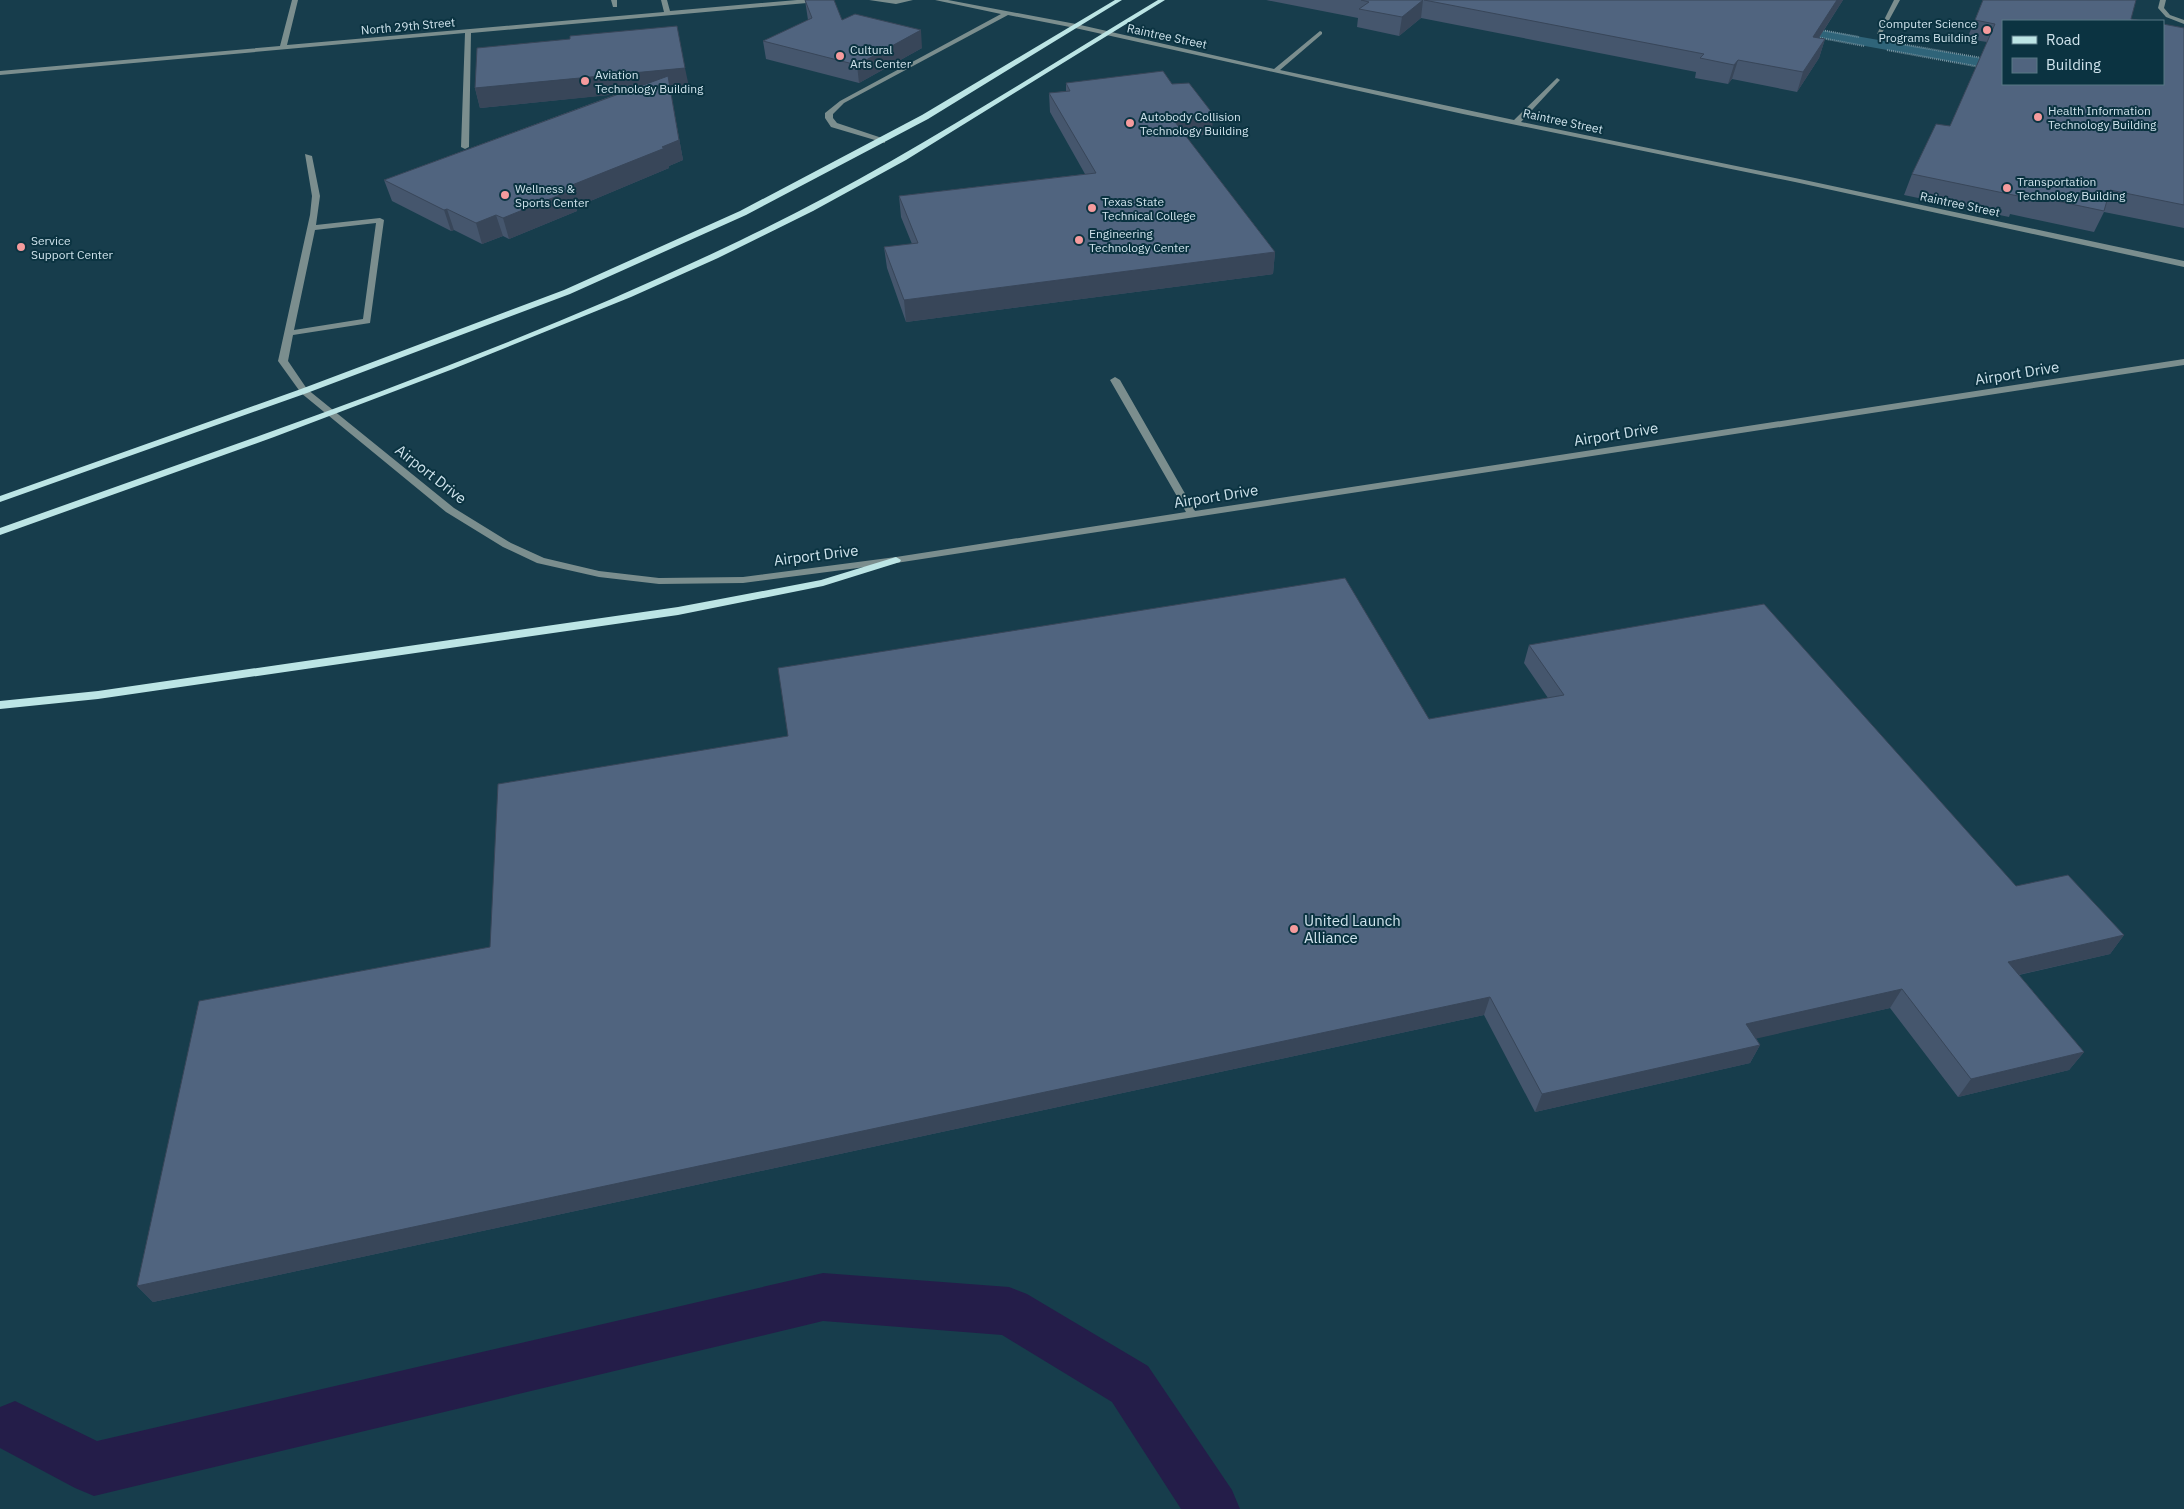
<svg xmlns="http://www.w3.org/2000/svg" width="2184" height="1509" viewBox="0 0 2184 1509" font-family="'IBM Plex Sans',sans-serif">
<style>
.green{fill:#2f6479}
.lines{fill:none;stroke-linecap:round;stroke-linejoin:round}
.canal{fill:#241d49;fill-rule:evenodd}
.path{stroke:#7894a0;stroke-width:2;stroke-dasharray:1 1;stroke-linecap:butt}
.minor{fill:#7b8e8e;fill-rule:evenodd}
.major{fill:#bce5e5;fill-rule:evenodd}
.wall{fill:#45566d}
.shaded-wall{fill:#384659}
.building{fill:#50647f;stroke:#384659}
.poi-dot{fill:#f59b9d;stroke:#0b3341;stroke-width:2}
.labels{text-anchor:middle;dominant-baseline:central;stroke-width:4;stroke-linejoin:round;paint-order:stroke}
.far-poi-label{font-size:12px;fill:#cfe3ec;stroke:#0b3341;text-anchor:start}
.far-street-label{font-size:12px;fill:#cfe3ec;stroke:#0b3341}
.street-label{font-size:15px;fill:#cfe3ec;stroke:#0b3341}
.poi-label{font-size:15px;fill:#cfe3ec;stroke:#0b3341;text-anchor:start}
</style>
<rect width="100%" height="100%" fill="#173d4c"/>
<path class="green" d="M1611 0H1651L2003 62V71Z"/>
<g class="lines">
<path class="canal" d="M823 1273 1009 1287 1027 1294 1148 1366 1232 1490 1240 1509H1181L1112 1402 1002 1335 823 1321 94 1496 75 1488 0 1448V1407L15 1401 97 1441Z"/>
<path class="path" d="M1821 30 1859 37
M1816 37 1864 46
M1895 43 1982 58
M1887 50 1980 67"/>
<path class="minor" d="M292 0H298L287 45 664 12 661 0H667L670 11 797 0H821L818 2 471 33 469 147 465 149 461 147 465 33 0 75V71L280 46Z
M611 0H617V7H613Z
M869 0H913L896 4Z
M935 0H948L1076 24 1274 69 1320 31 1322 32V34L1280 70 1514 120 1557 78 1560 80 1559 81 1521 122 1795 178 2184 261V267L1795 182 1463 114 1075 28 1008 15 844 103 833 114V118L837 123 885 139V143L831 127 825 118V113L840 101 1001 14Z
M1894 0H1900L1882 33 1877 34Z
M2160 0H2166L2164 8 2170 15 2184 20V24L2166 17 2158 8Z
M305 154 312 156 320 196 316 225 380 218 384 220 370 323 293 335 288 361 307 389 454 508 511 543 544 558 599 571 659 578 743 577 896 557 1186 512 1110 380 1115 377 1120 380 1195 511 2184 359V365L896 563 743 583 659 584 599 577 537 563 503 547 446 512 301 393 278 361 310 215 312 196ZM376 223 363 319 294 330 315 230Z"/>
<path class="major" d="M1115 0H1122L928 119 746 215 570 294 307 393 0 502V496L301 389 564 290 740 211 922 115Z
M1158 0H1165L906 160 813 211 718 258 631 297 453 369 274 437 0 535V528C249 439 502 355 741 240 886 171 1020 83 1158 0Z
M896 557 901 560 900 562 823 586 678 615 98 699 0 709V701L98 691 678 607 821 580Z"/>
</g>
<path class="wall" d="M805 0 842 20 922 48 859 83 766 59 763 41 808 20Z
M1266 0H1843L1819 38 1825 39 1819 58 1797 92 1732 79 1728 84 1695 78 1696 72 1421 18 1399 36 1357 27 1358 18Z
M1983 0 2131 19 2184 28V228L2104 212 2094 232 2010 214 2009 217 1904 195 1912 174 1950 126 1987 42 1967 39Z
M1066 83 1172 84 1212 134 1186 137 1275 252 1273 274 906 322 887 268 884 247 912 244 901 217 899 196 1085 174 1050 112 1049 93 1066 91Z
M689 87 670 89 683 160 669 166V168L576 207 577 211 509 239 503 236 482 244 454 230 451 231 392 201 384 180 617 94 480 108 475 88Z
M1529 645 2016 886 2124 935 2110 954 2019 975 2084 1052 2069 1070 1958 1097 1890 1008 1756 1038 1760 1045 1750 1063 1535 1112 1484 1015 153 1302 137 1286 490 947 1429 719 1548 698 1524 663Z"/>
<path class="shaded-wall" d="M1423 0 1421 18 1399 36 1402 17Z
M1837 0H1843L1807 56 1813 37Z
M921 30 922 48 859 83 857 65Z
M1825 39 1819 58 1797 92 1803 72Z
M1738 60 1732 79 1728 84 1734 65Z
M685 68 689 87 670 89 683 160 669 166V168L576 207 577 211 509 239 503 218 567 187 662 147 670 89 480 108 475 88Z
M1213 114 1212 134 1171 138 1172 118Z
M447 209 454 230 451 231 444 210Z
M496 215 503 236 482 244 476 223Z
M1275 252 1273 274 906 322 904 300Z
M2124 935 2110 954 1995 980 2008 962Z
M1902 989 1890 1008 1737 1043 1746 1024Z
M1490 997 1484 1015 153 1302 137 1286Z
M1760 1045 1750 1063 1535 1112 1542 1094Z
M2084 1052 2069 1070 1958 1097 1971 1079Z"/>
<path class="building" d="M805 0H834L842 20 855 14 921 30 857 65 763 41 812 18Z
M1361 0H1423L1402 17 1359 9 1369 2Z
M1424 0H1837L1813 37 1825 39 1803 72 1738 60 1734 65 1700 58 1704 54Z
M1983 0H2136L2131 19 2144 21H2003V84H2163V24L2184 28V205L2110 190 2104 211 2019 193 2018 196 1912 174 1936 124 1950 126 1995 24 1975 20Z
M677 26 685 68 475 88 477 48 570 39V36Z
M1163 71 1172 84 1189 83 1213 114 1172 118 1275 252 904 300 884 247 918 243 899 196 1096 173 1049 93 1070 91 1066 83Z
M668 76 679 140 662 147 665 148 567 187 572 190 503 218 496 215 476 223 447 209 444 210 384 180Z
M1345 578 1429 719 1564 695 1529 645 1764 604 2016 886 2068 875 2124 935 2008 962 2084 1052 1971 1079 1902 989 1746 1024 1760 1045 1542 1094 1490 997 137 1286 199 1001 490 947 498 784 788 736 778 668Z"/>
<g class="poi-dot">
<circle cx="1987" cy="30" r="5"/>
<circle cx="840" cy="56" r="5"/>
<circle cx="585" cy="81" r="5"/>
<circle cx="2038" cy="117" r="5"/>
<circle cx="1130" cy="123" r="5"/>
<circle cx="2007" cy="188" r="5"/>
<circle cx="505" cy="195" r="5"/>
<circle cx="1092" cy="208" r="5"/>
<circle cx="1079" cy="240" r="5"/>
<circle cx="21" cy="247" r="5"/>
<circle cx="1294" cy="929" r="5"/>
</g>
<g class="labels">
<g class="far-poi-label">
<text x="1977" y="23" text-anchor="end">Computer Science<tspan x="1977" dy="14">Programs Building</tspan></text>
<text x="850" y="49">Cultural<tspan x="850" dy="14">Arts Center</tspan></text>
<text x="595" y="74">Aviation<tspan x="595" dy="14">Technology Building</tspan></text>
<text x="2048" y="110">Health Information<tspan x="2048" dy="14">Technology Building</tspan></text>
<text x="1140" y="116">Autobody Collision<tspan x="1140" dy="14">Technology Building</tspan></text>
<text x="2017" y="181">Transportation<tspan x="2017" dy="14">Technology Building</tspan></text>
<text x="515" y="188">Wellness &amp;<tspan x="515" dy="14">Sports Center</tspan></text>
<text x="1102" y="201">Texas State<tspan x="1102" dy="14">Technical College</tspan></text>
<text x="1089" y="233">Engineering<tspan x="1089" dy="14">Technology Center</tspan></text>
<text x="31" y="240">Service<tspan x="31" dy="14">Support Center</tspan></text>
</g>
<g class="far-street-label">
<text transform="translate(408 26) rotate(-5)">North 29th Street</text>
<text transform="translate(1167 36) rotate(12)">Raintree Street</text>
<text transform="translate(1563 121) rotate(12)">Raintree Street</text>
<text transform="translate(1960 204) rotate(12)">Raintree Street</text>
</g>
<g class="street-label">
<text transform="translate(2017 373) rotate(-9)">Airport Drive</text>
<text transform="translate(1616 434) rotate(-9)">Airport Drive</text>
<text transform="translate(431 474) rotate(38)">Airport Drive</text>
<text transform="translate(1216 496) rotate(-9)">Airport Drive</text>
<text transform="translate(816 555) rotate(-7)">Airport Drive</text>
</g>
<g class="poi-label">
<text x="1304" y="920">United Launch<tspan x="1304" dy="17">Alliance</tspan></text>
</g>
</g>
<rect x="2002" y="20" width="162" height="65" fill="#0b3341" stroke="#597985"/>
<rect x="2012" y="36" width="25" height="8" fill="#bce5e5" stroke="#597985"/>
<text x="2046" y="45" font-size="15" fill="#cfe3ec">Road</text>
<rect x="2012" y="58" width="25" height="15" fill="#50647f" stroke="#597985"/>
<text x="2046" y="70" font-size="15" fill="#cfe3ec">Building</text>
</svg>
